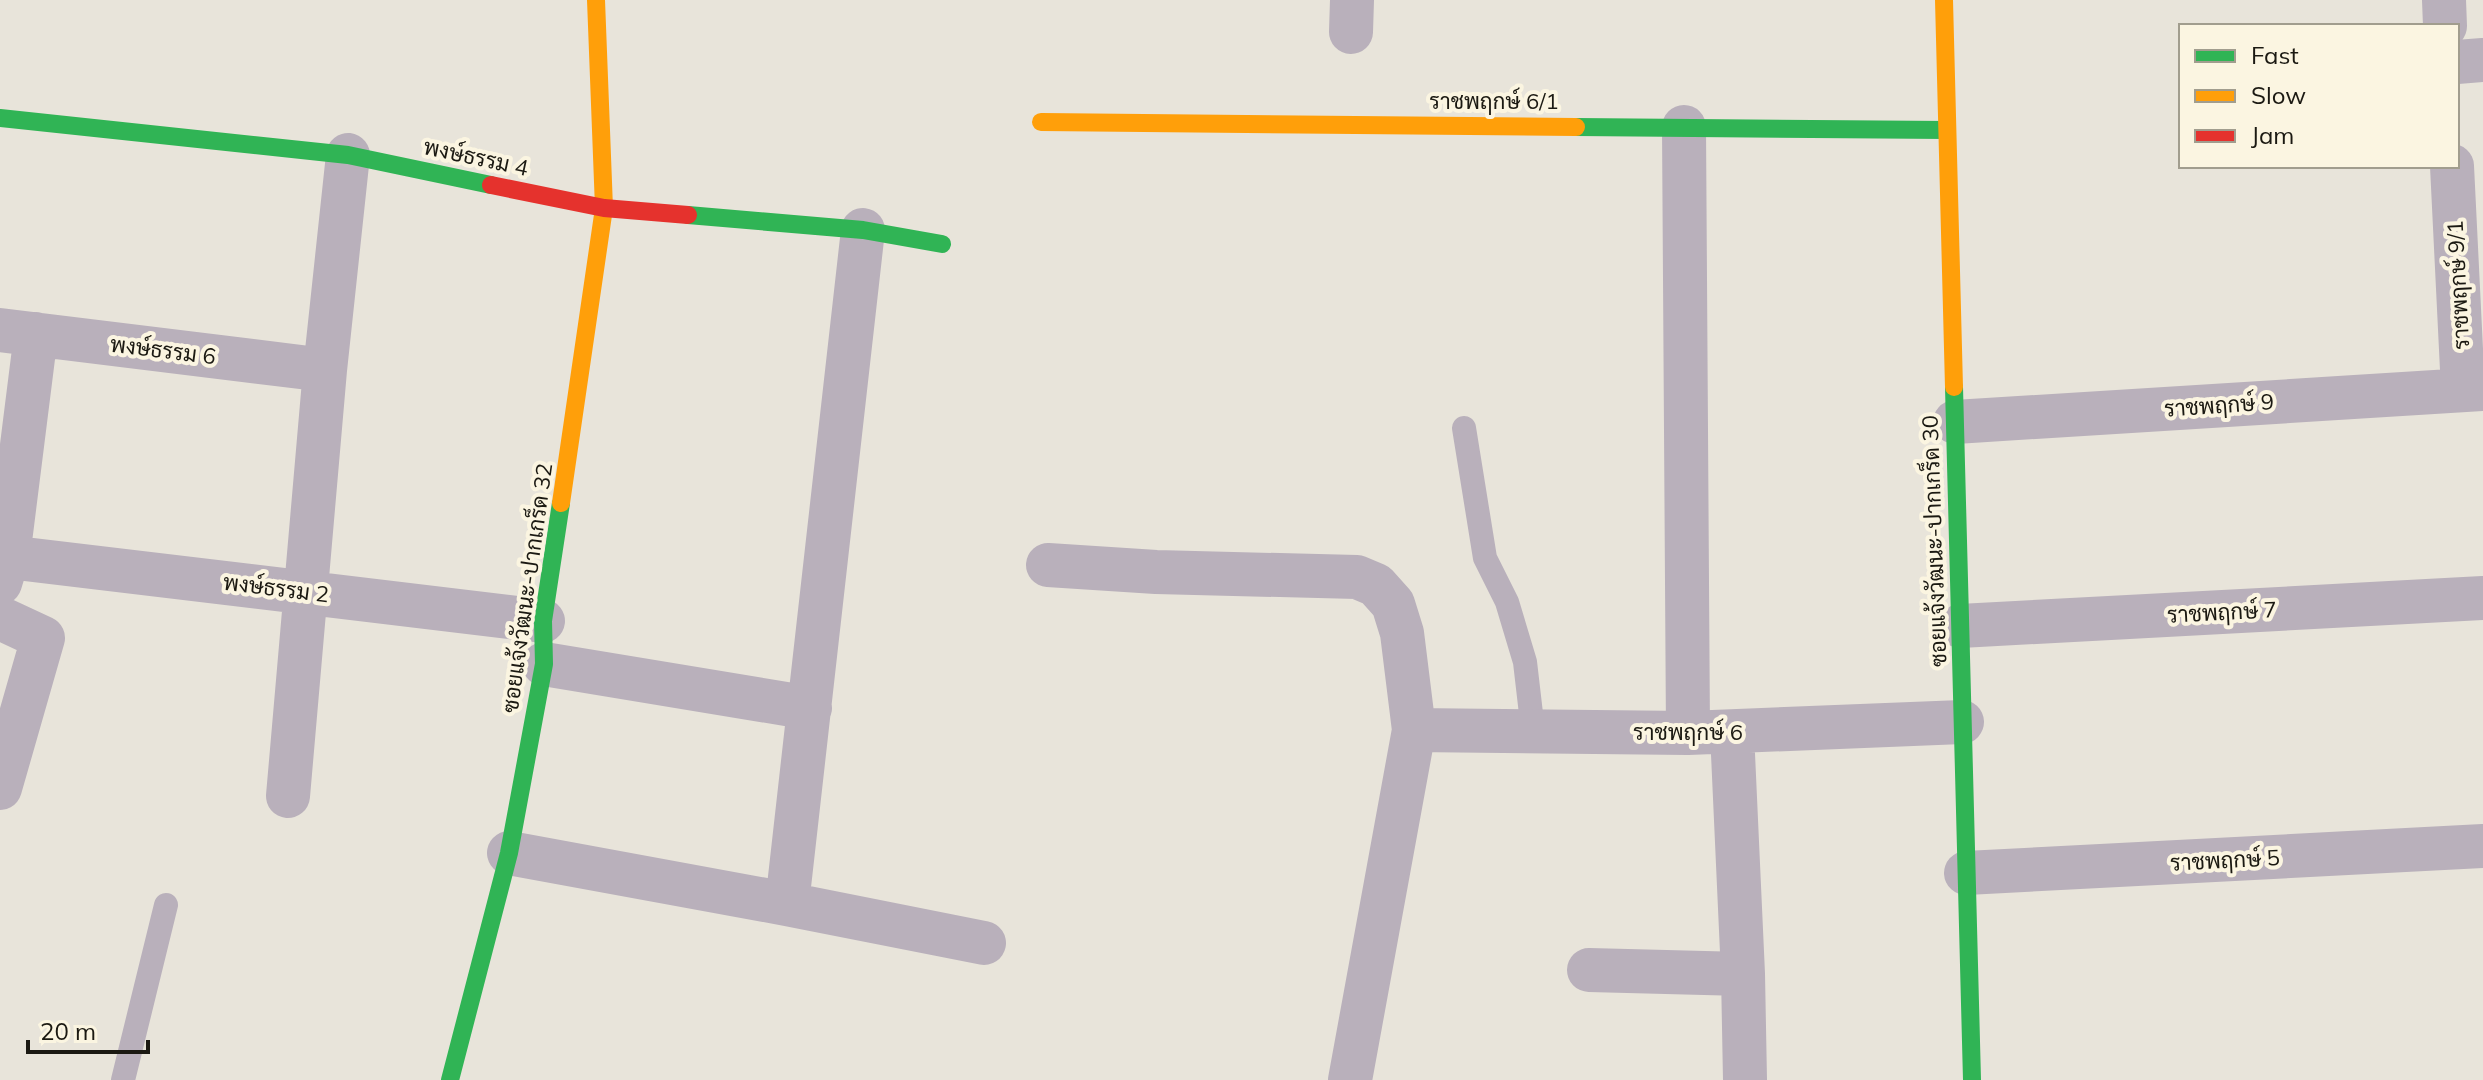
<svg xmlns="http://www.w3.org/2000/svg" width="2483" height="1080" viewBox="0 0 2483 1080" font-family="Mulish,Sarabun,sans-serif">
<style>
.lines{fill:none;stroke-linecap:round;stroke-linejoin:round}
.lane{stroke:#b9b0bb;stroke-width:24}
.street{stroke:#b9b0bb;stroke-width:44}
.fast{stroke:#30b455;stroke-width:18}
.slow{stroke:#ff9f0a;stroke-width:18}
.jam{stroke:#e5322d;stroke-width:18}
.labels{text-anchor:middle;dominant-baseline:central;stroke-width:8;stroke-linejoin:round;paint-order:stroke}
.street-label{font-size:22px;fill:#1b1912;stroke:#fbf5e1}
</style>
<rect width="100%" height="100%" fill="#e8e4da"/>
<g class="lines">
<path class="lane" d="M1464 428 1485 558 1507 602 1525 662 1533 731
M123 1080 166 905"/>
<path class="street" d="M2444 0 2445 26
M1351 32 1352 0
M2457 62 2483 60
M1684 127 1688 733
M2452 166 2463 390
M0 330 325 370
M1955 422 2483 389
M8 557 543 621
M1048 565 1156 572 1357 577 1376 585 1393 604 1402 633 1414 730 1350 1080
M0 583 8 557 36 334
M0 618 43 638 0 788
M1960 626 2483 598
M544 664 810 708
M1414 730 1688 733 1962 722
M1732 732 1743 974 1745 1080
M288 796 325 370 348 155
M509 853 787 904 984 943
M1966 873 2483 846
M787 904 863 230
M1589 970 1743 974"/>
<path class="fast" d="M0 118 348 155 491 185
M1576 127 1947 130
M688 215 863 230 942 244
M1954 387 1972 1080
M450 1080 509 853 544 664 543 621 561 503"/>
<path class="slow" d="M1944 0 1954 387
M1041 122 1576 127
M561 503 604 208 596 0"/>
<path class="jam" d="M491 185 604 208 688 215"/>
</g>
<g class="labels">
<g class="street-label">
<text x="1494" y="101">ราชพฤกษ์ 6/1</text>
<text transform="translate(476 157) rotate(12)">พงษ์ธรรม 4</text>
<text transform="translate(2458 285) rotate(-93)">ราชพฤกษ์ 9/1</text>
<text transform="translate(163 350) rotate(7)">พงษ์ธรรม 6</text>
<text transform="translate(2219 405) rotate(-4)">ราชพฤกษ์ 9</text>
<text transform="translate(1934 541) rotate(-92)">ซอยแจ้งวัฒนะ-ปากเกร็ด 30</text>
<text transform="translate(276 588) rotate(7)">พงษ์ธรรม 2</text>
<text transform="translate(527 588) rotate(-82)">ซอยแจ้งวัฒนะ-ปากเกร็ด 32</text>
<text transform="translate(2222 612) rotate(-3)">ราชพฤกษ์ 7</text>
<text x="1688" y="732">ราชพฤกษ์ 6</text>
<text transform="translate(2225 860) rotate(-3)">ราชพฤกษ์ 5</text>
</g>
</g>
<rect x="2179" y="24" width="280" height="144" fill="#fbf5e1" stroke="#a19d8e" stroke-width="2"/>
<rect x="2195" y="50" width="40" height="12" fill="#30b455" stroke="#a19d8e" stroke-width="2"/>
<text x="2251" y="64" font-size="24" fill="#1b1912">Fast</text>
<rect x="2195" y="90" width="40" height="12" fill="#ff9f0a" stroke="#a19d8e" stroke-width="2"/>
<text x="2251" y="104" font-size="24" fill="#1b1912">Slow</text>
<rect x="2195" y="130" width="40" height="12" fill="#e5322d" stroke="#a19d8e" stroke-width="2"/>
<text x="2251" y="144" font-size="24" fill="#1b1912">Jam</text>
<path d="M28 1040v12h120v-12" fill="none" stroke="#1b1912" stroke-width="4"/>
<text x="40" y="1040" font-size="24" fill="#1b1912" stroke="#fbf5e1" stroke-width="6" paint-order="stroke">20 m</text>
</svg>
